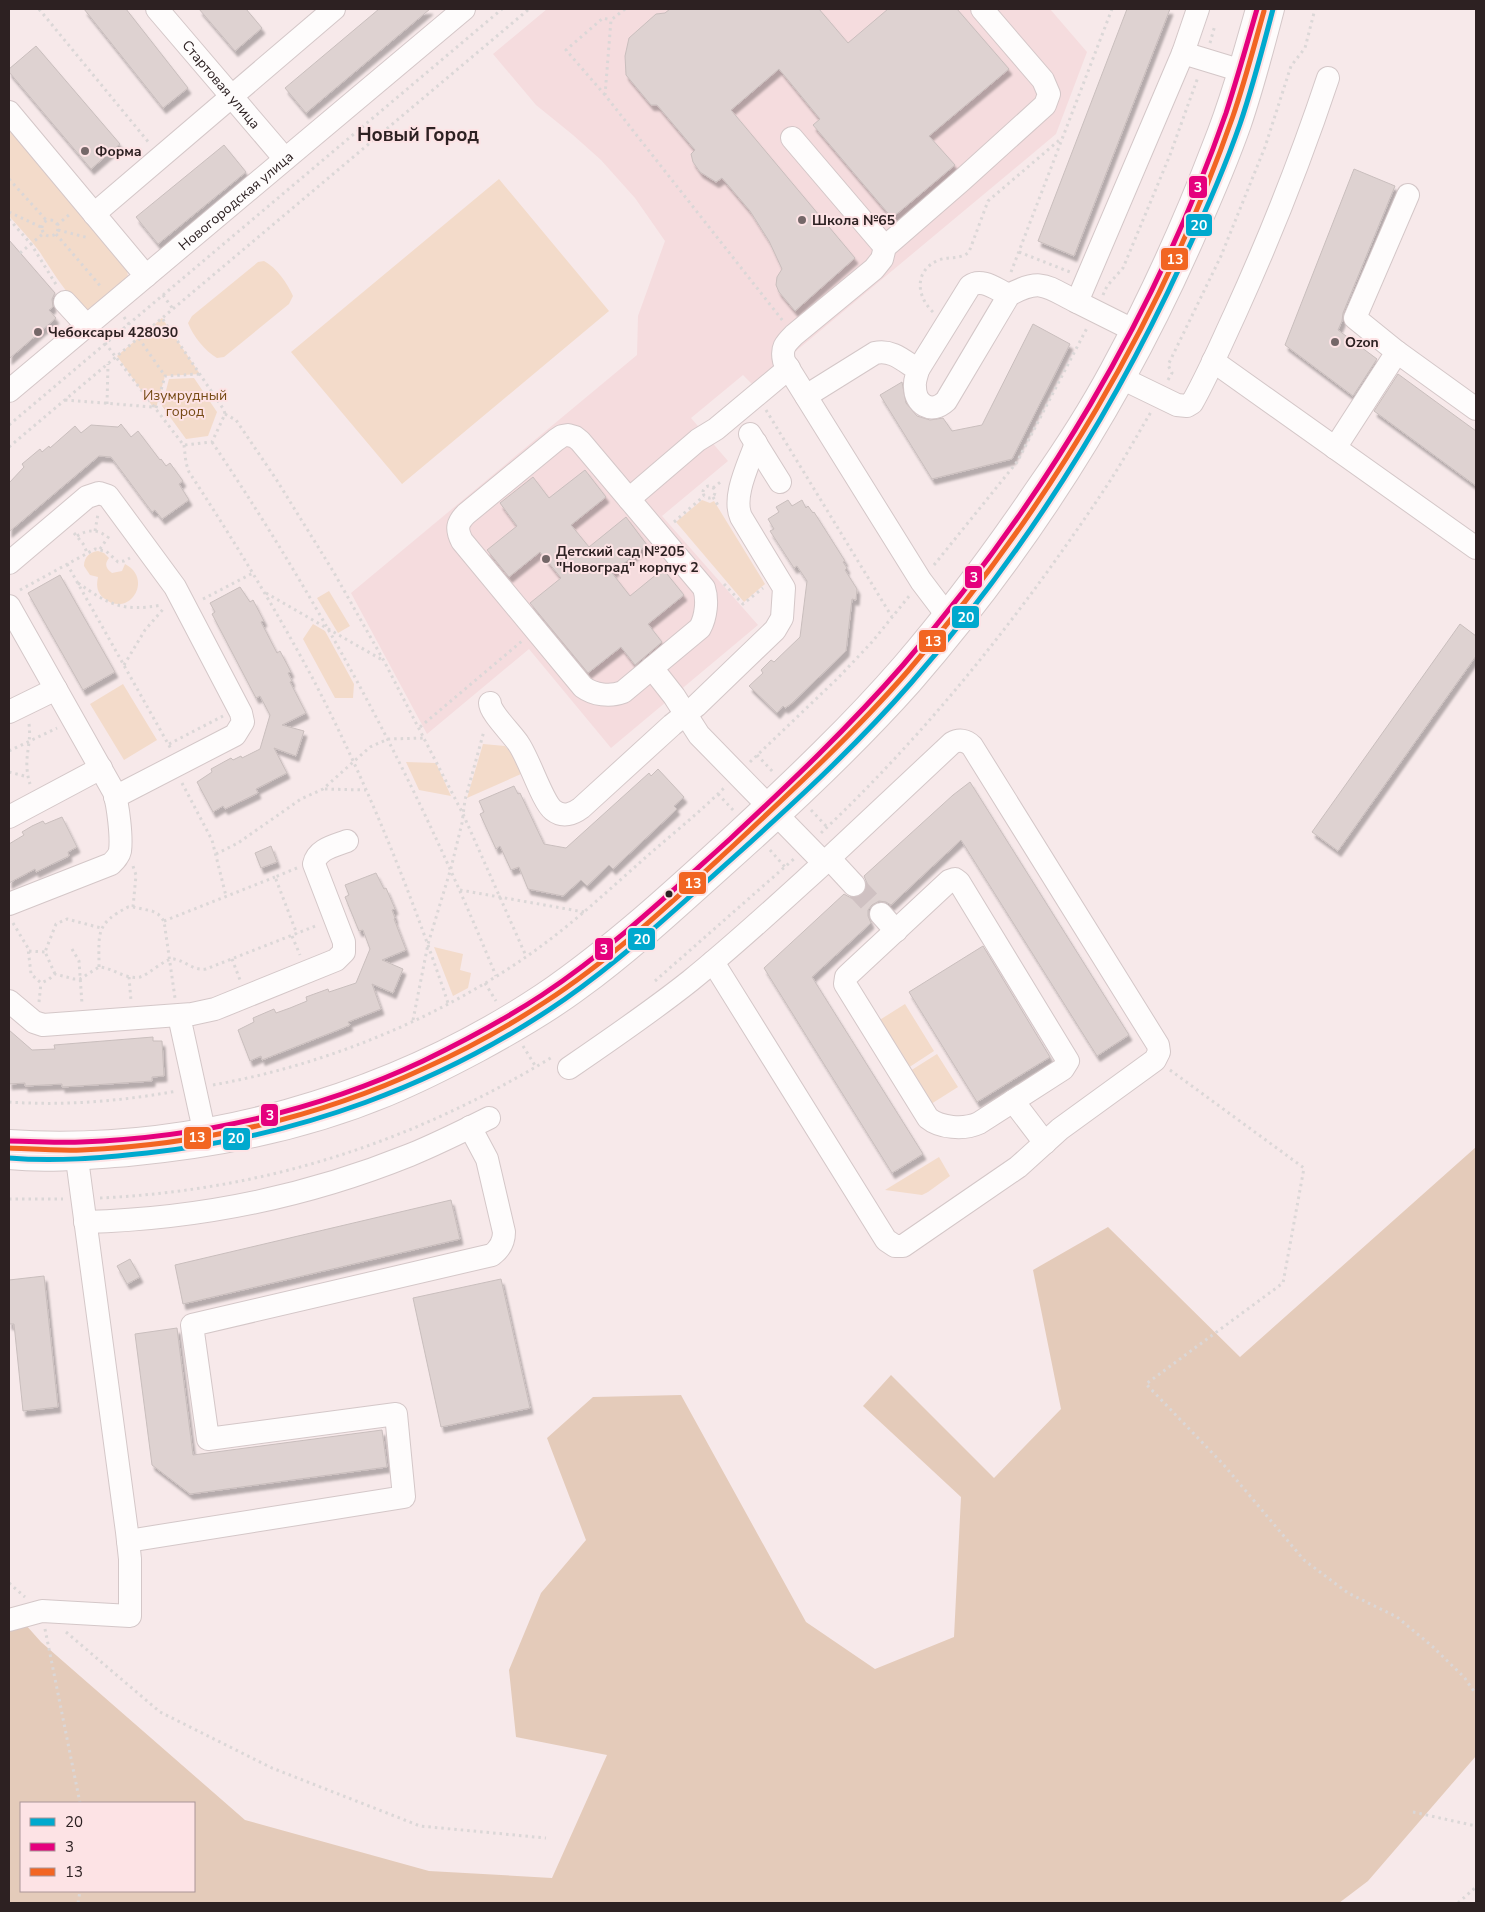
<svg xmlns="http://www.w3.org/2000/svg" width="1485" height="1912" viewBox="0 0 1485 1912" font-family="'Nunito Sans',sans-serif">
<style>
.built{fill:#f5dcde}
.green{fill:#f3dbca}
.forest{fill:#e4cbba;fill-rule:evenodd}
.building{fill:#ded2d1;stroke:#c9bebd;filter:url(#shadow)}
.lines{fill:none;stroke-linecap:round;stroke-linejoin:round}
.minor-tunnel{stroke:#cfc1c2;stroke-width:22;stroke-dasharray:22 11;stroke-linecap:butt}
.minor-casing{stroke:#d4c7c8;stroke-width:24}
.path{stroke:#dbd7d7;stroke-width:3;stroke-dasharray:2.5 4;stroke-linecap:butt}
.minor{stroke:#fefcfc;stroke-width:22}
.bus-1-casing{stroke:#fde3e5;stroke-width:9}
.bus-2-casing{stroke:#fde3e5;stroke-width:9}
.bus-3-casing{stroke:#fde3e5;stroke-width:9}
.bus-1{stroke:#00a9ce;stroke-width:5}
.bus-2{stroke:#e5007d;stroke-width:5}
.bus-3{stroke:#f26522;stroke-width:5}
.poi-dot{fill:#746768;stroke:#fde3e5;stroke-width:2}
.bus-dot{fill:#2d2122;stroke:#fde3e5;stroke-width:2}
.labels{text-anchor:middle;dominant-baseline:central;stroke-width:4;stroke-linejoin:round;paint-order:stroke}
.street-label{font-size:14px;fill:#2d2122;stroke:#fde3e5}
.poi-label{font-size:14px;font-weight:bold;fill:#2d2122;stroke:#fde3e5;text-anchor:start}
.park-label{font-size:14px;fill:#764b15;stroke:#fde3e5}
.district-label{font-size:19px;font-weight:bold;fill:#2d2122;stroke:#fde3e5}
.line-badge{stroke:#fde3e5;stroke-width:2}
.badge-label{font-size:14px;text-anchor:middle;font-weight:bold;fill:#fff}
</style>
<defs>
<filter id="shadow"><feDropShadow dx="3" dy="5.5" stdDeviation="1" flood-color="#0004"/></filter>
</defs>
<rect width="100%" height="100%" fill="#f7e9ea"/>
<path class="built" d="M547 9H1050L1087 52 1056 134 784 361 753 385 743 375 691 418 728 461 662 516 758 625 611 748 529 649 427 734 351 593 637 355 638 316 665 241 635 198 601 160 573 135 536 105 493 54Z"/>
<path class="green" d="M9 124 127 269 128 277 88 311C72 305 50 267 39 251 30 239 19 227 9 216Z
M499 179 609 311 402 484 291 352Z
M264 261C277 268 287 283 293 296L289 304 224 357 217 358C205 351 193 336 188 323L192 316 258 262Z
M162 318 200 374 165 376 156 408 153 407 117 356Z
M194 378 217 412 208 436 186 439 162 406 169 379Z
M702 500 710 503 714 501 765 584 744 602 676 522Z
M98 551 104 553 109 558C104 564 106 569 112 573L122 571 125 564C154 579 129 618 105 599 97 593 96 586 98 577L90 575 84 566C84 557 90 552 98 551Z
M329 591 350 626 338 633 317 598Z
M313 624 325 631 354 684 353 698H335L303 639Z
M123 684 157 740 124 760 90 704Z
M483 744 505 746 512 754 521 774 467 798Z
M406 762 436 763 451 796 419 790Z
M434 947 463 954 460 970 471 973 468 988 453 996Z
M905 1004 934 1051 908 1068 878 1021Z
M937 1054 958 1087 931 1104 910 1071Z
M939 1157 950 1176 928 1192 922 1195 885 1190Z"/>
<path class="forest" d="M1476 1147V1756L1368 1881 1339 1903H9V1606L41 1642 245 1820 429 1871 552 1878 607 1755 516 1737 509 1670 541 1593 586 1540 547 1438 593 1397 681 1395 806 1622 875 1669 954 1637 961 1497 863 1406 891 1375 994 1478 1061 1409 1033 1270 1108 1227 1240 1357ZM21 1803H194V1891H21Z"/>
<path class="building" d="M84 9H126L188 88 163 108Z
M199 9H246L262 28 235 51Z
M379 9H430L306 113 285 88Z
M670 9H819L848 43 888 9H957L1009 69 929 136 955 165 892 218 813 125 820 119 779 69 731 110 855 258 795 311 779 292 776 285 777 277 782 269 769 241 750 211 722 178 716 182 700 172 693 162 691 154 695 150 657 105H651L626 75 625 56 629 38 656 14 665 13Z
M1127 9H1170L1074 256 1038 241Z
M36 46 120 144 91 169 9 72V69Z
M224 145 246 172 158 244 136 217Z
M1354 169 1395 186 1343 313 1342 321 1338 330 1377 359 1353 396 1285 345Z
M9 240 55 293 52 299 53 307 49 310 56 318 9 359Z
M1033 324 1070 344 1012 459 932 479 880 395 902 382 906 403 917 416 930 420 943 418 952 431 982 425Z
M1398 374 1476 431V486L1374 411Z
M121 424 131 437 138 431 160 460 161 459 166 466 170 463 183 481 179 484 189 500 162 519 155 510 152 512 111 457 99 456 9 532V483L24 467 22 464 40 449 42 452 49 446 50 448 75 426 81 433 91 425 118 427Z
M585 470 606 497 571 525 589 547 626 517 647 545 612 573 630 596 663 569 684 595 648 624 662 642 635 665 621 647 588 673 530 603 561 578 540 552 509 577 487 550 517 526 500 503 533 477 549 498Z
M788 500 792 506 802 500 806 508 808 506 813 513 814 512 845 561 843 562 847 568 845 570 857 589 856 600 852 599 846 651 791 704 785 708 783 706 777 713 749 686 763 673 761 670 771 660 774 662 800 637 807 581 797 566 794 568 770 531 774 529 768 519 779 512 776 507Z
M60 575 115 672 83 690 28 593Z
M240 587 250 602 253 600 264 621 261 622 277 653 280 651 291 672 288 673 292 681 290 682 306 713 282 725 304 731 296 756 274 748 287 773 256 789 258 793 225 809 223 806 213 812 197 782 212 772 211 769 231 758 233 760 241 756 242 758 260 749 270 715 260 696 256 698 212 614 215 612 210 603Z
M1460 624 1476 636V656L1338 851 1312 832Z
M658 769 684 797 674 806 677 809 613 869 609 865 587 886 581 880 563 896 528 889 519 867 511 870 500 846 496 849 480 814 484 812 479 801 514 786 518 794 520 793 544 844 566 848 649 773 651 776Z
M970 782 1129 1035 1097 1056 961 840 891 905 886 902 879 901 872 905 868 910V916L871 923 812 977 923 1154 892 1173 764 968 844 894 851 898H856L863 895 867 888V883L864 876 953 795Z
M62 817 77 847 68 852 69 856 36 872 35 869 9 883V844L24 835 22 832 32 826 43 821 45 824Z
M271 846 277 862 261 868 255 853Z
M376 873 384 889 386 888 395 909 392 910 395 918 394 919 406 950 382 960 403 969 393 993 372 984 381 1009 348 1022 350 1025 338 1030 262 1060 261 1056 250 1061 238 1030 254 1022 253 1018 274 1009 276 1013 290 1008 307 1001 306 997 328 989 329 992 356 983 370 949 363 930 359 931 345 897 349 895 345 885Z
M983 946 1050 1057 977 1102 909 992Z
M9 1030 32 1050 55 1049 54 1045 153 1037V1041H162L164 1076 152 1077V1081L62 1087V1084L25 1086V1083L9 1084Z
M451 1200 460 1239 183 1304 175 1265Z
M130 1259 140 1277 127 1284 117 1266Z
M44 1276 58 1407 23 1411 14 1324H9V1280Z
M501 1279 530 1408 441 1427 413 1298Z
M177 1328 193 1455 382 1430 387 1467 190 1494 152 1465 135 1334Z"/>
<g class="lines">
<path class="minor-tunnel" d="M854 885 881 914"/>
<g class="minor-casing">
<g id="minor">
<path id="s1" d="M157 9 285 159"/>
<path d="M1183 53 1252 74"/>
<path d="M9 112 146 276"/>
<path d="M792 138 885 247"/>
<path d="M94 214 334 9"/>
<path d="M65 302 87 326"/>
<path d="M1143 335 1077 302 1183 53 1198 9"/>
<path d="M1397 352 1476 409"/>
<path d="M1213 361 1476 548"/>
<path d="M918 370 970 286C982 277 997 290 1009 295"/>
<path d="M1111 373 1177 405 1187 406 1192 403C1208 375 1221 344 1235 314 1270 237 1301 159 1328 78"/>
<path id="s2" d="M9 391 464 9"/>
<path d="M806 396 875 353C892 349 904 361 918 370 917 375 914 381 915 387 915 404 931 415 946 401L1009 295C1042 277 1047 287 1077 302"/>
<path d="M750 434 780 482"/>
<path d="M568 435 575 437 580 441 704 588C708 600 706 617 700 628L623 692C610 697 594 695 583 687L462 541C456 529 457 523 466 514L556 440 562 436Z"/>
<path d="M1335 448 1397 352 1355 318 1408 195"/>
<path d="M629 499 698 440 716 429 789 368"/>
<path d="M9 563 87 497 99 493 108 496 175 587 241 713 243 722 235 735 115 797"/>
<path d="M9 606 114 792C118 805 122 837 120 851 119 856 115 860 111 864L9 904"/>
<path d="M956 624 946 614 921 581 784 361C781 348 785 344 794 335L874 269 882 259 885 247 961 181 1045 105 1049 94 1043 80 982 9"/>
<path d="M652 668 674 696 699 735 824 863 952 743C959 739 966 740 972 746L1158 1045 1159 1052 1155 1060 1060 1129 1018 1167 903 1246H895L886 1240 713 962"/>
<path d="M490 703C489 711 512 734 518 743 529 758 542 801 553 810 563 818 573 814 581 808L672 725 696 706 775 630 782 618 784 588 741 517C732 496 749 464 756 443"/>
<path d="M9 712 56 689"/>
<path d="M9 817 101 768"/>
<path d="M829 858 854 885"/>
<path d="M955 879 959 882 1068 1061 1063 1069 979 1123C964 1130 940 1128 928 1118L845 984 846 977 849 974 949 881Z"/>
<path d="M881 914 896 931"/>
<path d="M9 1001 34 1022 43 1025 192 1014 215 1009 336 960 344 952V942L314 864C317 849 334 846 347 841"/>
<path d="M179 1016 207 1144"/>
<path d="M569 1068C610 1040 651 1012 690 981 736 944 780 903 824 863"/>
<path d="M1013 1101 1045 1143"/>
<path d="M9 1141C193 1153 388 1097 542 995 612 947 674 890 737 832 794 779 851 725 903 665 952 608 997 547 1039 485 1065 448 1090 409 1111 370 1150 298 1184 223 1213 147 1231 102 1244 55 1257 9"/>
<path d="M9 1158C49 1162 88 1158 128 1155 216 1147 305 1129 387 1095 418 1082 448 1067 478 1051 513 1032 548 1012 580 988 632 950 679 906 727 863 791 806 854 747 911 683 1027 549 1124 397 1195 234 1211 198 1227 161 1240 124 1253 86 1263 47 1273 9"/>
<path d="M85 1222C197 1219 306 1197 410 1155 437 1144 463 1131 489 1118"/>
<path d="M128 1541 404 1497 396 1414 208 1439 192 1325 492 1255C500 1249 504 1242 504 1232L487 1159 470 1127"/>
<path d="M9 1620 42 1611 130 1616V1559L127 1532 77 1159"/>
</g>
</g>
<path class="path" d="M39 9 150 144
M625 9 611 20 605 95 783 321
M1210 43 1215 25
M605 95 566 50 603 18 611 20
M9 179 47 221
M9 212 43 228
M9 219 31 244 57 286
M42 228a8 8 0 1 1 16 0a8 8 0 1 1-16 0Z
M57 225 70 214
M58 230 89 238
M56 234 102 288
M1019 252 1070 272
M20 253 44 233
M1011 272 1112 9
M163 295 173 309
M1103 295 1107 286 1123 268 1170 155 1198 77
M933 312C916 296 914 270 939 260 949 256 960 260 969 252L988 201 1063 137
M124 317 165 376
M105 343 182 443 184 445 212 442 225 414 224 410 162 318
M1168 380 1172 373 1168 365 1221 256 1265 147 1291 66 1305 48 1315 9
M65 400 153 407
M107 404 108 364
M156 408 165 376 199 374
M766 410 892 617
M225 414 236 420 276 479 333 571 384 661 463 814 526 956
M9 425 502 9
M212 442C327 613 418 785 496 976
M184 445 186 463 189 472C233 539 275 608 313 679 367 783 411 892 448 1003
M9 447 529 9
M703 492a6 6 0 1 1 12 0a6 6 0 1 1-12 0Z
M713 488 723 480
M713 497 719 507
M674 522 704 496
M95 531 98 514
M74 533 84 545 87 553
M77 536C88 529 98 529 107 537
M100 549 111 533
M67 564 171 749
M934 565 1017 462 1087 328
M78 583C110 605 122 612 162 605
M724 584 743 604 763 588
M20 590 95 549 106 551 118 562 124 561 130 558
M266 593 384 661
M203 599 253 573
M124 665 145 630 165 607
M29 724C32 747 22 758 30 784
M420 727 522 641
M169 744 223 716
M9 751 57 728
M757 755 774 773
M750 762 838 678 872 642 910 595
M9 772 28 777
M182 783 212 840 226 896
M325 789 366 790
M718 794 734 811
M811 810 827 827
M821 833C930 730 1023 612 1106 487 1122 463 1136 437 1151 412
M770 850 785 867
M216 854 238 843 301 799 323 789 370 747 388 739 426 738
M297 868 275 877 297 934
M460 890 584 912
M133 907 136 875 133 866
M164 921 275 877
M13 923 28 948 31 974 41 983 48 980 55 974 74 979H80L99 967C114 968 125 980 140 977 150 974 165 958 174 959 186 961 193 971 206 969L318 925
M292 936 300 955
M72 949 79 961 82 1004
M29 951 45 952
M232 959 240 980
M99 967C99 933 95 924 128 907H133L152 911 158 914 164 921 175 998
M55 974 45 952 56 924 67 919 101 928
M129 977 131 1001
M655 981 795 858
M485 983 496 1001
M39 1002 41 983
M413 1020 428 944 451 868 462 823 465 800 484 731
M523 1046 536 1067
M1170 1070 1304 1168 1283 1283 1146 1384 1223 1464 1304 1560 1348 1593 1397 1617 1433 1647 1464 1677 1476 1694
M213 1085C330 1064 448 1015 544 944 579 918 612 887 645 858 671 835 699 813 724 788
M9 1102C64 1106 122 1101 177 1091
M100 1198C266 1190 411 1143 554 1056
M9 1199H63
M9 1583 25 1597
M45 1629 80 1803
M66 1632 160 1712 272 1768 420 1826 546 1838
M1413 1812 1476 1826
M78 1903 80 1891
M1458 1903 1476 1887"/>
<use href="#minor" class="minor"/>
<g class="bus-1-casing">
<path id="bus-1" d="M9 1158C55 1162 101 1158 147 1153 297 1137 441 1085 565 999 625 957 679 906 734 857 795 802 856 746 911 683 1022 556 1113 412 1183 260 1204 215 1224 170 1240 124 1253 86 1263 47 1273 9"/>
</g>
<g class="bus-2-casing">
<path id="bus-2" d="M9 1141C33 1141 57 1143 81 1142 198 1138 317 1111 423 1061 464 1041 504 1020 542 995 610 950 670 893 730 839 790 783 849 727 903 665 1043 503 1155 316 1226 113 1237 79 1247 44 1257 9"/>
</g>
<g class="bus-3-casing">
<path id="bus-3" d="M9 1148C33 1149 58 1151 82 1150 199 1145 318 1118 425 1068 467 1049 507 1027 545 1002 613 958 674 900 734 845 794 789 854 733 908 671 1049 508 1162 319 1233 116 1245 81 1254 46 1264 11"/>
</g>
<use href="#bus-1" class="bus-1"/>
<use href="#bus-2" class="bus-2"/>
<use href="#bus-3" class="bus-3"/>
</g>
<g class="poi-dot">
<circle cx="85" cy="151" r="5"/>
<circle cx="802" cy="220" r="5"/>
<circle cx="38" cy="332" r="5"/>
<circle cx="1335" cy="342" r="5"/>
<circle cx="546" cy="559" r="5"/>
</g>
<circle class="bus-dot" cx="669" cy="894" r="4.5"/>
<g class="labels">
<g class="street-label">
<text stroke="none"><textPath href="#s1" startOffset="99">Стартовая улица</textPath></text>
<text stroke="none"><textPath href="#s2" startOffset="296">Новогородская улица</textPath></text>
</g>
<g class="poi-label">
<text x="95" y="151">Форма</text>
<text x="812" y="220">Школа №65</text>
<text x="48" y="332">Чебоксары 428030</text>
<text x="1345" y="342">Ozon</text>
<text x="556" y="551">Детский сад №205<tspan x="556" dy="16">"Новоград" корпус 2</tspan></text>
</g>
<g class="park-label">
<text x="185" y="395">Изумрудный<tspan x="185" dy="16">город</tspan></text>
</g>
<g class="district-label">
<text x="418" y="135">Новый Город</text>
</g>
</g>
<g class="line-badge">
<rect x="1188" y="175" width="20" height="24" rx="5" fill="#e5007d"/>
<rect x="1185" y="213" width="28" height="24" rx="5" fill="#00a9ce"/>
<rect x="1160" y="247" width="29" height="24" rx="5" fill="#f26522"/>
<rect x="964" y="565" width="19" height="24" rx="5" fill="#e5007d"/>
<rect x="951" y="605" width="29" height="24" rx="5" fill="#00a9ce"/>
<rect x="918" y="629" width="29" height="24" rx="5" fill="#f26522"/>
<rect x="678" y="871" width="29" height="24" rx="5" fill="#f26522"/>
<rect x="627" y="927" width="29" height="24" rx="5" fill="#00a9ce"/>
<rect x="594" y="937" width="20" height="24" rx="5" fill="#e5007d"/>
<rect x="260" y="1103" width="19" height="24" rx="5" fill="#e5007d"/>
<rect x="183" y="1126" width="29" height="24" rx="5" fill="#f26522"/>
<rect x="222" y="1127" width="29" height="24" rx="5" fill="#00a9ce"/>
</g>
<g class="badge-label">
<text x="1198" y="192">3</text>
<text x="1199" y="230">20</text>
<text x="1175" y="264">13</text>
<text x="974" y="582">3</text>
<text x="966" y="622">20</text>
<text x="933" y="646">13</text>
<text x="693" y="888">13</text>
<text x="642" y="944">20</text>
<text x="604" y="954">3</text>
<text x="270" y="1120">3</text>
<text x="197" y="1142">13</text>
<text x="236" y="1143">20</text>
</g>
<rect width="1485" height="1912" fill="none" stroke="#2d2122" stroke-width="20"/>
<rect x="20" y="1802" width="175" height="90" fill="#fde3e5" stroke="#aa9597"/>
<rect x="30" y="1818" width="25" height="8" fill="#00a9ce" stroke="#aa9597"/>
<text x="65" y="1827" font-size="15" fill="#2d2122">20</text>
<rect x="30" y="1843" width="25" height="8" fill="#e5007d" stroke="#aa9597"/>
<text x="65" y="1852" font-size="15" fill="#2d2122">3</text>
<rect x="30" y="1868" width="25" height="8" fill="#f26522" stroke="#aa9597"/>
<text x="65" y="1877" font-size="15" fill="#2d2122">13</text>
</svg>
